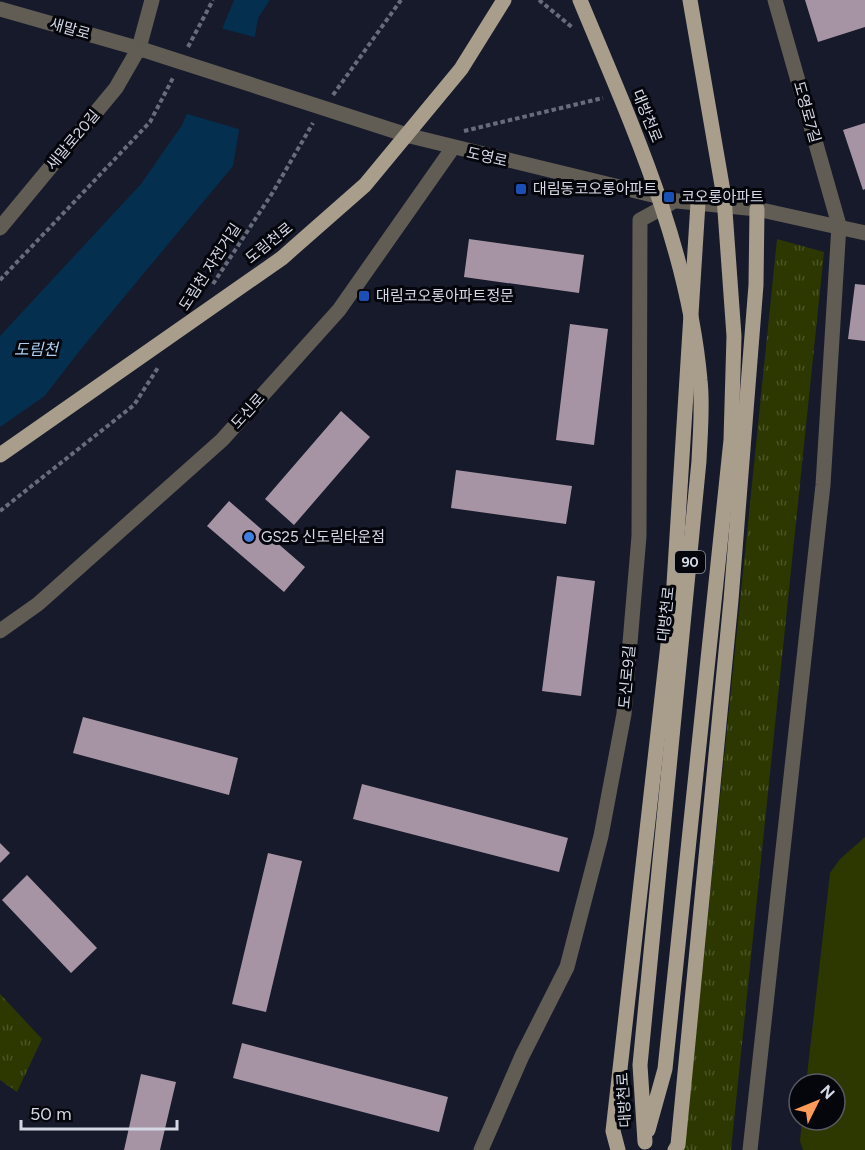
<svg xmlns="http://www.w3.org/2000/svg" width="865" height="1150" viewBox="0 0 865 1150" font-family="Figtree,'Noto Sans KR',sans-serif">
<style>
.green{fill:#2c3800}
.park{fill:url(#park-tufts)}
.water{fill:#052f4e}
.pier{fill:#161a2b}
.building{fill:#a694a5}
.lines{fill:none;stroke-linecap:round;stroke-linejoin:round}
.path{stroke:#686c7a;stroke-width:4;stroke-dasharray:4.5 3;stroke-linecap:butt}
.pedestrian{stroke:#615c54;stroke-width:15}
.minor{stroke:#615c54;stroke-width:15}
.tertiary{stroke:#615c54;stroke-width:15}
.primary{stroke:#a99e8c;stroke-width:15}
.tertiary-bridge{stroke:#615c54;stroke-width:15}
.primary-bridge{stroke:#a99e8c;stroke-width:15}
.transit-dot{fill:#1a4fb4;stroke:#04060c;stroke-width:2}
.shop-dot{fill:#3f7fe0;stroke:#04060c;stroke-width:2}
.labels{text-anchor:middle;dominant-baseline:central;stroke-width:6;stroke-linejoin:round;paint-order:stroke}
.shield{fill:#04060c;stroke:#9699a3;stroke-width:1.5}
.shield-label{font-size:14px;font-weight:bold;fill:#d4d8e4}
.street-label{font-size:15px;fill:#d4d8e4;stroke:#04060c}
.poi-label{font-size:15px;fill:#d4d8e4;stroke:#04060c;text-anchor:start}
.water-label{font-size:16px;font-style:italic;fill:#accff0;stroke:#04060c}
</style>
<defs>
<pattern id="park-tufts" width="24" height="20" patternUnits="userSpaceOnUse" patternTransform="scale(1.5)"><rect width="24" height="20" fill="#2c3800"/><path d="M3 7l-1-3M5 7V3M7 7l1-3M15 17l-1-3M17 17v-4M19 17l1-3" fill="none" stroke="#4a5425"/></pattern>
</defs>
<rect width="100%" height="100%" fill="#161a2b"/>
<path class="green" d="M865 837V1150H803L800 1141 802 1120H835V1084H806L830 873 840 859Z"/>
<path class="park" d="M777 239 824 252 731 1150H684Z
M0 994 42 1039 17 1092 0 1080Z"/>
<path class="water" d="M234 0H270L258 18 233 166 81 349 0 454V336L141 184 182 125Z"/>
<path class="pier" d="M220 28 258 38 242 130 184 113Z
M52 391 2 456 0 457V427Z"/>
<path class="building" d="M805 0H865V27L818 42Z
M865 123V189L863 190 843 130Z
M469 239 584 255 579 293 464 277Z
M855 284 865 285V341L848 339Z
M570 324 608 329 594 445 556 440Z
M341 411 370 437 294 525 265 499Z
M456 470 572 486 566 524 451 508Z
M229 501 305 567 284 592 207 526Z
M557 576 595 581 581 696 542 691Z
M83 717 238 758 229 795 73 753Z
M362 784 568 838 559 872 353 819Z
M0 843 10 853 0 863Z
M268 853 302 861 266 1012 232 1004Z
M27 875 97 948 71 973 2 900Z
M242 1043 448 1097 439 1132 233 1078Z
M141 1074 176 1082 160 1150H124Z"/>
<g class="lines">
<path class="path" d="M539 0 573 28
M188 47 213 0
M333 95 401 0
M464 131 603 98
M0 280 150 122 174 76
M213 284 273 192 313 123
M0 511 134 405 159 366"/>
<path class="pedestrian" d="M139 48 152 0"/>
<path class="minor" d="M0 631 38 604 222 440 339 310 452 149
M481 1150 522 1056 567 967 601 836 624 714 639 536 640 220 671 203
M750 1150 823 485 839 225 775 0"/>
<path class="tertiary" d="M0 9 144 50
M410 136 677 201 757 209 865 233
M0 228 116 88 139 48"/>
<path class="primary" d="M618 1150 613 1131 673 600 698 203
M675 1150 678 1145 731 600 756 285 757 209"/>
<path class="tertiary-bridge" d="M144 50 410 136"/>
<path class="primary-bridge" d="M580 0C631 123 688 245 700 380 703 406 700 435 699 461L640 1065 645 1142
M0 455 282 258 365 185 461 69 504 0
M648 1130 665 1069 731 440 734 336 724 197 690 0"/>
</g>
<g class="transit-dot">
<rect x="515" y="183" width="12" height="12" rx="3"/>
<rect x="663" y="191" width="12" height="12" rx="3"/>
<rect x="358" y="290" width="12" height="12" rx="3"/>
</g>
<circle class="shop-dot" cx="249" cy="537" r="6"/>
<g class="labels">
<rect class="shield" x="675" y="551" width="30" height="22" rx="4.5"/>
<g class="shield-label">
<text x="690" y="562">90</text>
</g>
<g class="street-label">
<text transform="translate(70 29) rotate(16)">새말로</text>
<text transform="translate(807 112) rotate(74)">도영로7길</text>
<text transform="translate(647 116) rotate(68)">대방천로</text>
<text transform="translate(73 140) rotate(-50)">새말로20길</text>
<text transform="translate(487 157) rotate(13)">도영로</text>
<text transform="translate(269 243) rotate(-39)">도림천로</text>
<text transform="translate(210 267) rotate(-57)">도림천 자전거길</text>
<text transform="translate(248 411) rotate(-48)">도신로</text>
<text transform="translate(666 614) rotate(-84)">대방천로</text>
<text transform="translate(627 677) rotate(-85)">도신로9길</text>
<text transform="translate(624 1100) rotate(-93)">대방천로</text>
</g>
<g class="poi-label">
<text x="533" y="189">대림동코오롱아파트</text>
<text x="681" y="197">코오롱아파트</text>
<text x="376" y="296">대림코오롱아파트정문</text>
<text x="261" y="537">GS25 신도림타운점</text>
</g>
<g class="water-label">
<text x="36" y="349">도림천</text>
</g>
</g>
<g transform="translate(817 1102) rotate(47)"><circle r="28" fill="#04060c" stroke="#575a62" stroke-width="1.5"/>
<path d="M0-4.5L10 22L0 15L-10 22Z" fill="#fe9b58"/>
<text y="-9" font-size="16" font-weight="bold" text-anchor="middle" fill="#d4d8e4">N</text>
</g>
<path d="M21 1120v9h156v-9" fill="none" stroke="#d4d8e4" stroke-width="3"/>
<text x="30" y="1120" font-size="18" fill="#d4d8e4" stroke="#04060c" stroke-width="4.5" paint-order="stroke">50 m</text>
</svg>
